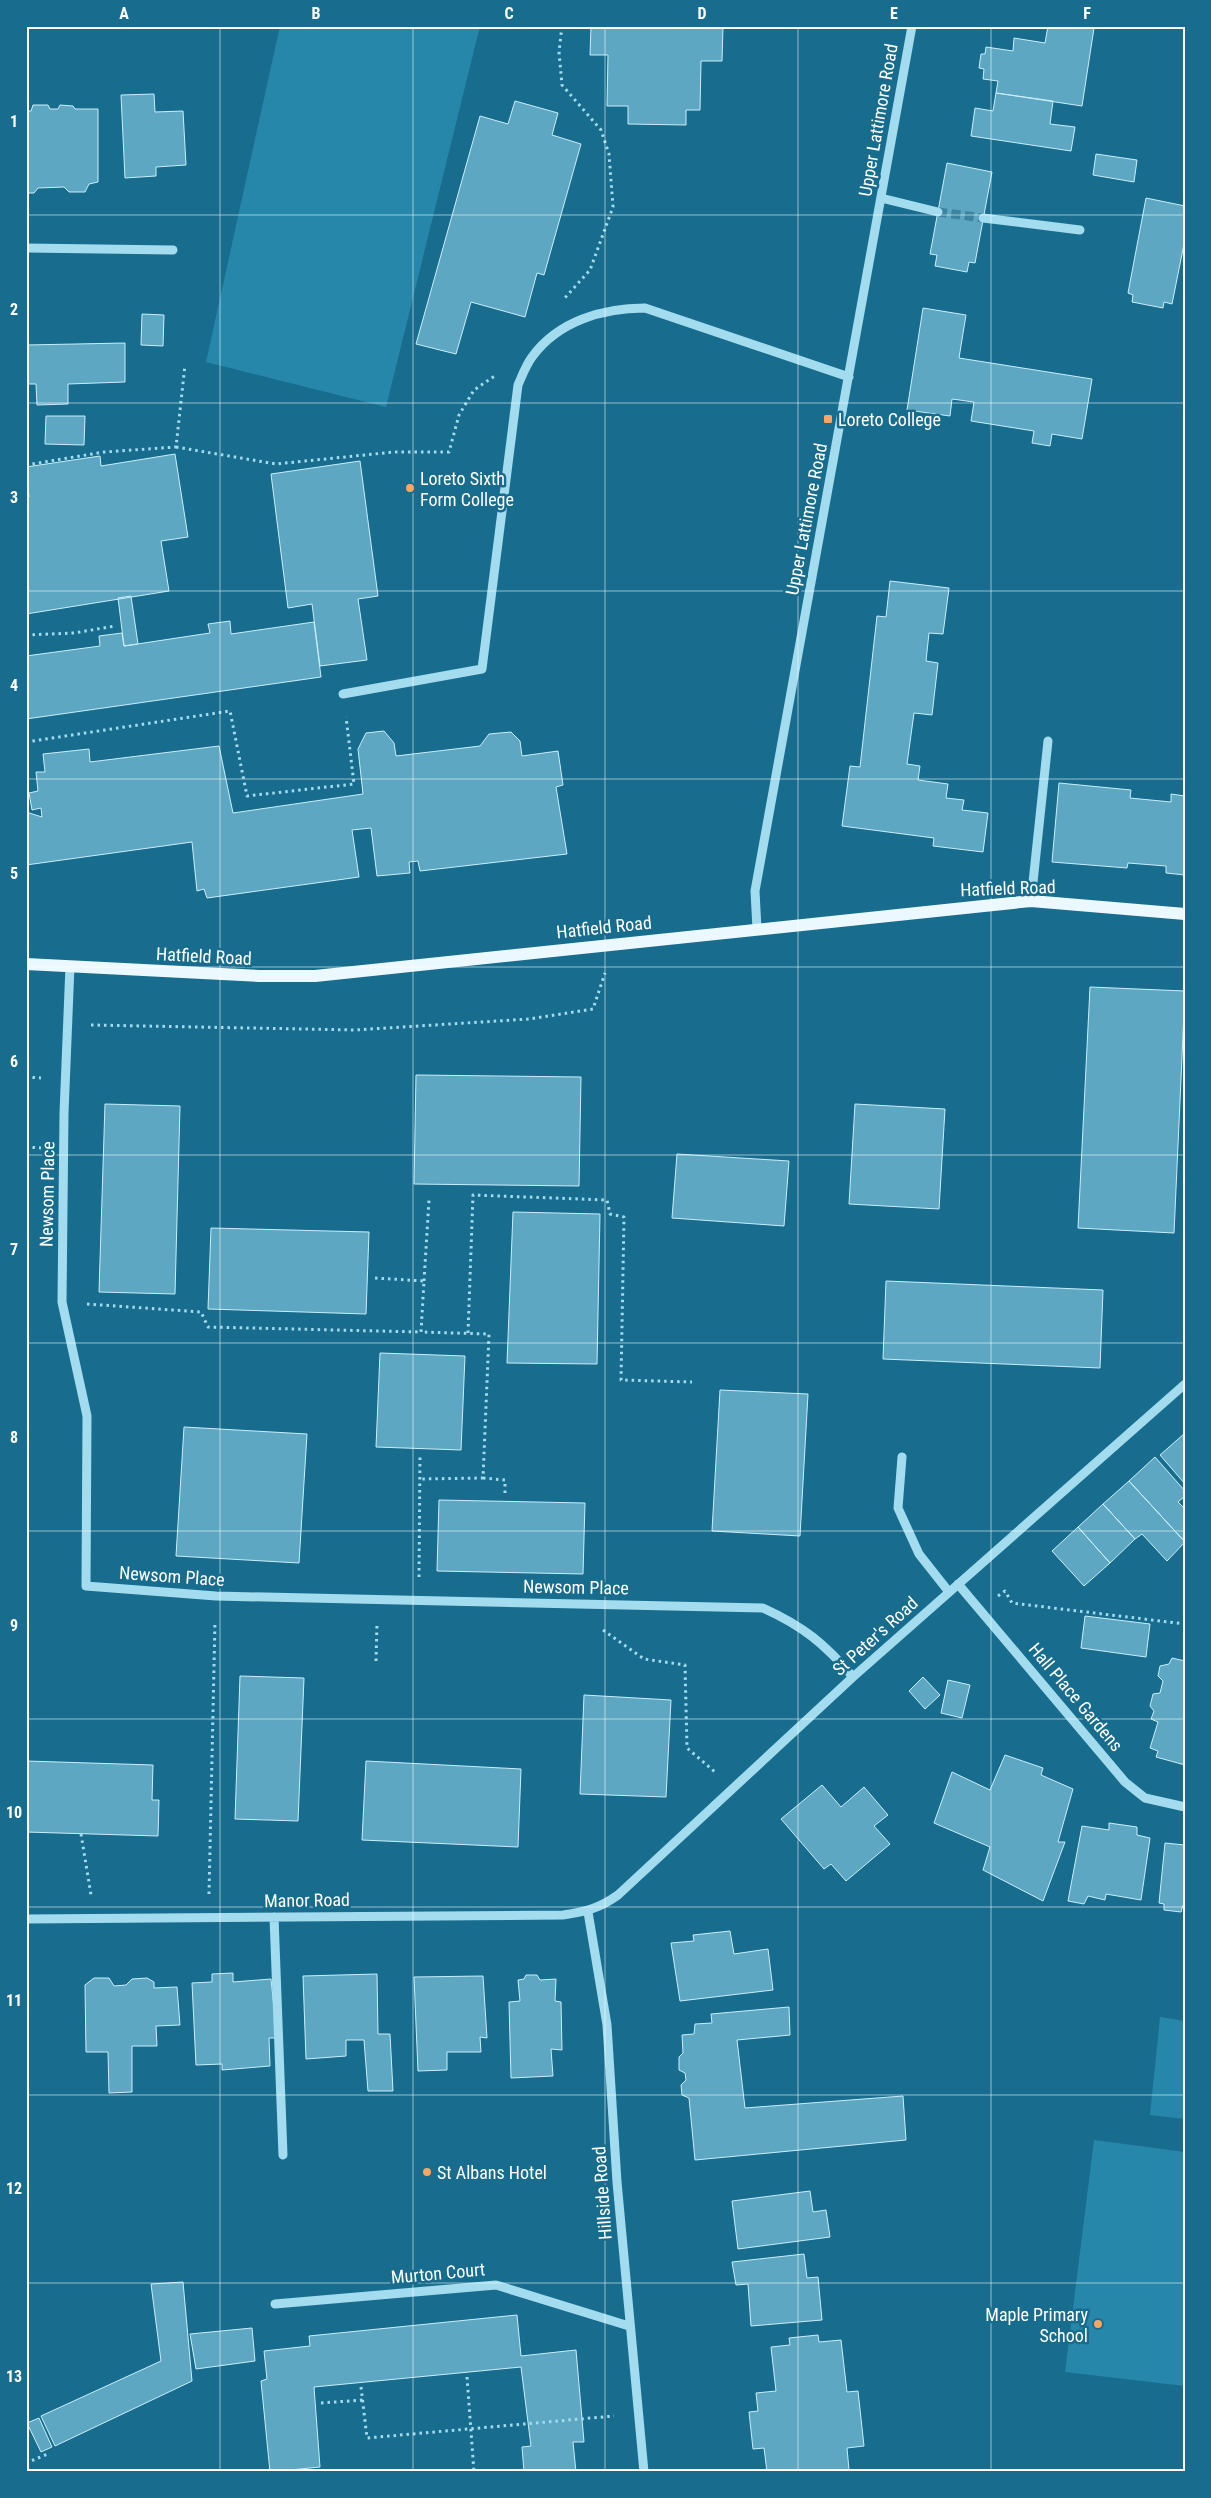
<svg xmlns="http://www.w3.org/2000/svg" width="1211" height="2498" viewBox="0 0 1211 2498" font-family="'Roboto Condensed',sans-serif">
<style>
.green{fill:#2787aa}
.building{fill:#5ea7c2;stroke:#c9eefb}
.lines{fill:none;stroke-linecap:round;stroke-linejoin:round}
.minor-tunnel{stroke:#3b839f;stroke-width:9;stroke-dasharray:9 4.5;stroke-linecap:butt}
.path{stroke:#a3dbef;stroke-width:3;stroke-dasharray:2.5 4;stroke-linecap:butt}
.minor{stroke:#a3dbef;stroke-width:9}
.major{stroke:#ebf8ff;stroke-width:12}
.grid{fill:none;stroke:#fff;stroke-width:1;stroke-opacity:0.55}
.poi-dot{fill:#ffa461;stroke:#186d8e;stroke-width:2}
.labels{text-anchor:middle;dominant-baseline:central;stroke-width:5;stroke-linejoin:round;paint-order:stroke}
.street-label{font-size:18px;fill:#fff;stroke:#186d8e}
.poi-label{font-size:18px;fill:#fff;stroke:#186d8e;text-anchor:start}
.neatline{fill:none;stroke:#fff;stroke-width:2}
.grid-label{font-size:16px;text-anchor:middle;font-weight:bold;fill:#fff}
</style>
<rect width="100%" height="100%" fill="#186d8e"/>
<path class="green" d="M280 26H480L386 407 206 362Z
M1160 2017 1185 2021V2119L1150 2115Z
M1094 2140 1185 2152V2386L1065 2372Z"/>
<path class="building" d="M591 26H723L722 61H701L700 110H686V125L628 124V106H607L608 55H590Z
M1048 26 1094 28 1082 106 996 93 998 81 983 79 984 69 979 68 981 54H985L986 47 1013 51 1014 38 1045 43Z
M996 93 1053 101 1050 124 1075 127 1071 151 971 136 975 108 993 111Z
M154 94 155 112 183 111 186 165 156 167V176L125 178 121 95Z
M515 101 558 113 552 135 581 144 544 275 537 273 525 317 471 302 456 354 416 344 480 116 508 124Z
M33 105H48L50 109H58L60 105 73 106 75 109H98V182L89 184 85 192H69L64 187 38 188 34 193H26V111H31Z
M1096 154 1137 160 1134 182 1093 175Z
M947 163 992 172 975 263 969 262 967 272 935 266 937 255 930 254Z
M1146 198 1185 206V239L1172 304 1164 302 1163 308 1132 302 1133 295 1128 293Z
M923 308 966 315 959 358 1092 379 1082 439 1052 434 1050 446 1032 443 1034 431 971 421 974 402 952 399 950 416 907 410Z
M142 314 164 315 163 346 141 345Z
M125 343V382L68 384V404L37 405 36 384H26V345Z
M46 416H85L84 445 45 444Z
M175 454 188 537 161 541 169 591 26 614V498L29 497 26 467 100 456 101 466Z
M360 461 378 596 358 599 367 660 320 666 312 604 288 608 271 474Z
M890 581 949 588 943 634 929 633 926 661 938 663 932 715 914 713 907 764 920 766 918 780 948 784 946 798 964 800 962 810 988 813 983 852 933 846 934 838 842 826 850 766 860 767 877 616 886 617Z
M131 596 138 644 124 646 118 598Z
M230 621 231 634 314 622 321 677 26 719V656L100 646 99 636 122 633 124 646 210 633 208 624Z
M384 731 394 743 396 756 480 746 489 734 511 732 520 741 522 756 558 751 563 785 556 787 567 854 420 871 418 861 409 862 410 873 377 876 371 828 352 830 359 877 207 898 204 889 197 891 192 842 26 865V812L42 817 41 808 32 810 29 793 38 791 36 772H45L43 754 89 749 90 762 219 746 233 813 363 794 358 749 366 733Z
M1059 783 1131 790 1130 798 1171 802V794L1185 796V875L1166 873V866L1128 863 1127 868 1052 862Z
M1090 987 1185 991 1174 1233 1078 1228Z
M416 1075 581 1077 579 1186 414 1184Z
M105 1104 180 1106 175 1294 99 1292Z
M855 1104 945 1109 939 1209 849 1204Z
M677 1154 789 1161 784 1226 672 1218Z
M513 1212 600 1214 597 1364 507 1363Z
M211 1228 369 1232 366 1314 208 1309Z
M886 1281 1103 1290 1100 1368 883 1359Z
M380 1353 465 1356 461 1450 376 1447Z
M720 1390 808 1394 800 1536 712 1531Z
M184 1427 307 1434 299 1563 176 1556Z
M1185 1433V1484L1160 1455Z
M1155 1457 1185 1491V1496L1178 1502 1185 1509V1542L1129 1481Z
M1129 1481 1185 1542 1167 1561 1142 1534 1135 1539 1103 1504Z
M439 1500 585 1503 583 1574 437 1571Z
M1103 1504 1135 1539 1110 1563 1078 1527Z
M1078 1527 1110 1563 1084 1586 1052 1551Z
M1085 1616 1150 1624 1146 1657 1081 1648Z
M1172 1658 1185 1661V1765L1156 1757 1158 1751 1150 1748 1158 1722 1151 1719 1154 1711 1150 1706 1153 1694 1160 1693 1163 1681 1158 1676 1160 1666 1169 1664Z
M240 1676 304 1678 298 1821 235 1819Z
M923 1677 940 1695 925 1709 909 1691Z
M948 1680 970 1685 962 1718 941 1713Z
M584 1695 671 1700 666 1797 580 1794Z
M1005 1755 1043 1768 1041 1775 1073 1789 1058 1842H1065L1043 1901 983 1870 990 1847 934 1823 952 1772 990 1790Z
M26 1761 153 1765 152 1800H159L158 1836 26 1832Z
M366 1761 521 1769 518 1847 362 1840Z
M822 1785 841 1807 864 1787 888 1815 874 1826 890 1844 846 1881 831 1864 824 1869 781 1819Z
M1109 1823 1137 1827V1835L1150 1838 1141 1900 1106 1894 1105 1900 1088 1896 1084 1904 1068 1901 1082 1826 1109 1830Z
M1165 1843 1185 1845V1905H1183L1181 1912 1164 1910V1904L1159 1903Z
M730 1931 734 1954 768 1949 773 1990 680 2001 671 1943 694 1941 693 1935Z
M233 1973V1982L271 1979 277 2038H269L270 2066 222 2070V2064L196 2065 192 1983 212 1982V1974Z
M377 1974 378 2034H390L393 2091H368L364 2040H346V2056L306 2059 303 1976Z
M526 1975H537L540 1980 556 1979 555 2001 561 2002 562 2050 551 2049 553 2076 511 2078 509 2002 520 2001 518 1980 524 1979Z
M483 1976 487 2038 480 2037 481 2052H447V2070L418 2071 414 1977Z
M94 1978H109L114 1986 126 1985 132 1979 147 1978 154 1982V1988L177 1987 180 2025 156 2026 157 2046H132V2092L109 2093 108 2052H86L85 1985Z
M789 2007 790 2035 737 2040 745 2108 903 2096 906 2140 695 2160 689 2098 682 2095 681 2085 686 2080 685 2073 679 2070V2057L683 2053 682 2035 694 2034 695 2024 712 2023 711 2014Z
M810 2191 813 2212 826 2210 830 2237 738 2249 732 2201Z
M804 2254 807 2278 818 2277 822 2320 751 2326 748 2284 736 2285 732 2262Z
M183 2282 192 2381 55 2446 41 2416 161 2361 151 2284Z
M517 2315 521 2356 576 2350 584 2442H573L576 2472H524L522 2447 531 2446 521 2367 314 2387 320 2467 270 2472 261 2381 267 2379 264 2351 310 2346 309 2336Z
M252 2328 255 2361 196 2369 190 2334Z
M818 2335 819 2342 841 2340 847 2392 858 2391 864 2446 847 2448 849 2470 767 2472 764 2448 753 2449 749 2412 758 2411 756 2393 776 2391 771 2347 790 2345 789 2338Z
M39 2418 52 2447 41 2452 27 2423Z"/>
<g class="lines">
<path class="minor-tunnel" d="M938 212 983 218"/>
<path class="path" d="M562 26 559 52 562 85 601 130 609 154 613 207 590 270 563 300
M176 447 276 464 394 452H449L459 415 474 390 496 375
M26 465 104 452 176 447 185 365
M26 635 74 633 115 626
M26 742 230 711 247 796 354 784 346 717
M91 1025 355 1030 529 1019 593 1009 605 973
M26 1077 41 1078
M26 1147 41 1148
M375 1278 424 1281 421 1332 489 1334 483 1478 420 1479
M424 1281 429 1200
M87 1304 201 1312 208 1327 421 1332
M468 1333 473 1195 607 1200 610 1214 624 1217 621 1380 692 1382
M483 1478 505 1480V1495
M419 1577 420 1455
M998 1596 1005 1591 1012 1603 1185 1624
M603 1630 644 1659 685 1665 687 1748 715 1772
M376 1661 377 1624
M81 1834 91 1895
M209 1894 215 1621
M467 2377 474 2472
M361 2387 367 2438 614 2416
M321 2403 363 2400
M26 2463 50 2453"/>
<path class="minor" d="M881 198 938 212
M983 218 1080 230
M26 248 173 250
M343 694 482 669 518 385C522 376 526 365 532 357 558 321 603 308 645 308L849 377
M1031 901 1048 741
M757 929 755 891 912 26
M70 966 64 1113 62 1302 87 1416 86 1586 216 1596 763 1608C803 1626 825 1644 853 1677
M902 1457 898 1508 919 1554 949 1592
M958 1584 1125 1782 1145 1798 1185 1807
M588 1912 607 2025 617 2182 644 2472
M274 1917 283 2155
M26 1919 563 1915C585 1912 600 1908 618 1895L853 1677 1185 1384
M275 2304 496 2285 629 2326"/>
<path class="major" d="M26 964 259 976H315L1031 901 1185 914"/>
</g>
<path class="grid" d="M220 26V2472M413 26V2472M605 26V2472M798 26V2472M991 26V2472M26 215H1185M26 403H1185M26 591H1185M26 779H1185M26 967H1185M26 1155H1185M26 1343H1185M26 1531H1185M26 1719H1185M26 1907H1185M26 2095H1185M26 2283H1185"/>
<g class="poi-dot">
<rect x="823" y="414" width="10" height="10" rx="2.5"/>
<circle cx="410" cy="488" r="5"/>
<circle cx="427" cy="2172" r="5"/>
<circle cx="1098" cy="2324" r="5"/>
</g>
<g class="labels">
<g class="street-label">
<text transform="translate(878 120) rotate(-80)">Upper Lattimore Road</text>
<text transform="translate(806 519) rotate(-79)">Upper Lattimore Road</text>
<text transform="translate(1008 888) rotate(-2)">Hatfield Road</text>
<text transform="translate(604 927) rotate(-6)">Hatfield Road</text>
<text transform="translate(204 956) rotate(3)">Hatfield Road</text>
<text transform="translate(47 1194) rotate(-89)">Newsom Place</text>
<text transform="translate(172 1576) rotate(4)">Newsom Place</text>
<text transform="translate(576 1587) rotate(1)">Newsom Place</text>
<text transform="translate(875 1636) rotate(-42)">St Peter's Road</text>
<text transform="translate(1076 1697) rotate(50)">Hall Place Gardens</text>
<text transform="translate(307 1900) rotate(-1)">Manor Road</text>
<text transform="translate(602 2193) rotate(-94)">Hillside Road</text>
<text transform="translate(438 2273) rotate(-5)">Murton Court</text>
</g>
<g class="poi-label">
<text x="838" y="419">Loreto College</text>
<text x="420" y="478">Loreto Sixth<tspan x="420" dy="21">Form College</tspan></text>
<text x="437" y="2172">St Albans Hotel</text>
<text x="1088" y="2314" text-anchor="end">Maple Primary<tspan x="1088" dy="21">School</tspan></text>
</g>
</g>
<rect width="1211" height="2498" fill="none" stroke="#186d8e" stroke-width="55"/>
<rect x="28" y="28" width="1156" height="2442" class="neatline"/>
<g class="grid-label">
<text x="124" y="19">A</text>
<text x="316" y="19">B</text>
<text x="509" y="19">C</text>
<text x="702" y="19">D</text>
<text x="894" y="19">E</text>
<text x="1087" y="19">F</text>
<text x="14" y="127">1</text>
<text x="14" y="315">2</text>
<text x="14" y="503">3</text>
<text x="14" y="691">4</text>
<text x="14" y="879">5</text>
<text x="14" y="1067">6</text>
<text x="14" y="1255">7</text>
<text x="14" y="1443">8</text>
<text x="14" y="1631">9</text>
<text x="14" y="1818">10</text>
<text x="14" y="2006">11</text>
<text x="14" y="2194">12</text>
<text x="14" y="2382">13</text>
</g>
</svg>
